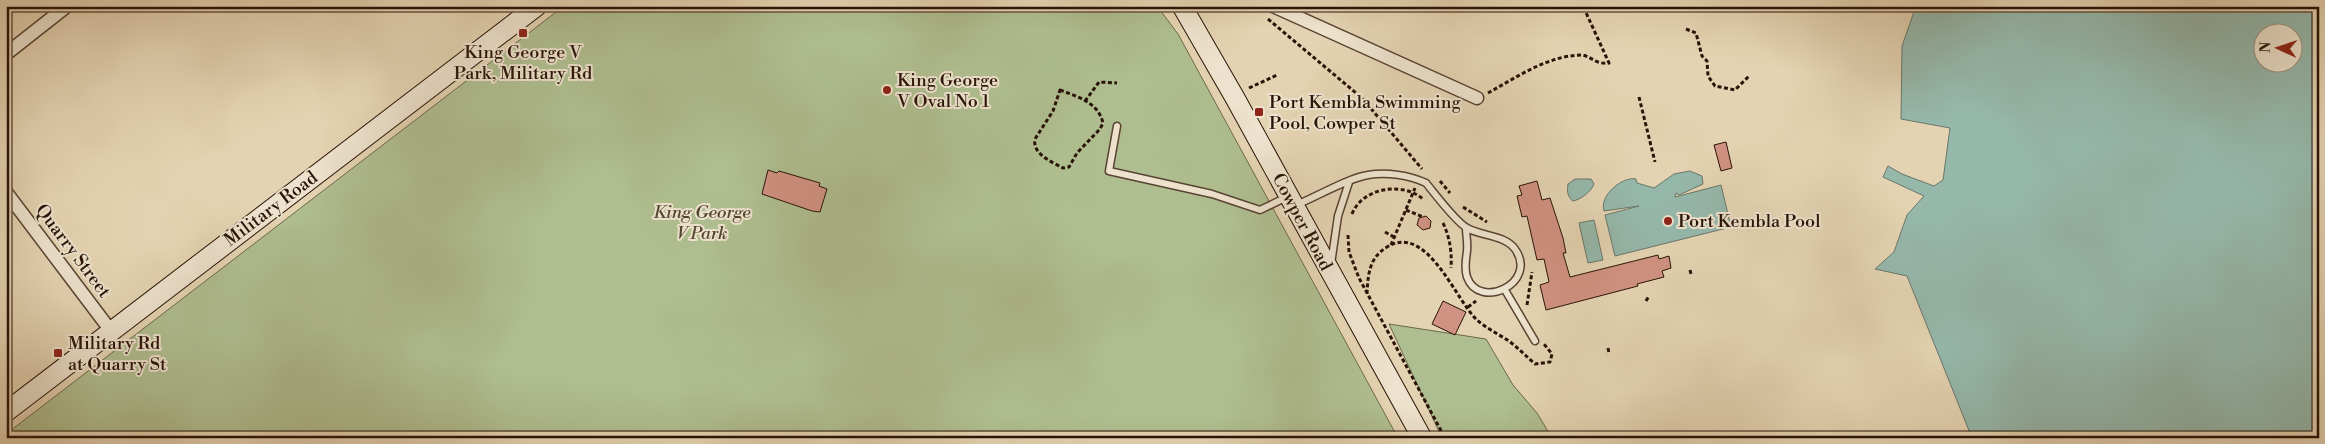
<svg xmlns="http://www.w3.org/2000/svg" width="2325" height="444" viewBox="0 0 2325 444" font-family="'Libre Bodoni',serif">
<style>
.green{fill:#afbe90;stroke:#6c684c}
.water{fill:#95b8ab;stroke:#6a7669;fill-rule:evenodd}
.building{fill:#d09282;stroke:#291307}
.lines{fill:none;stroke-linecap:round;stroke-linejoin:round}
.lane-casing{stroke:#584332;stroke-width:9}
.street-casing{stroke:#584332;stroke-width:15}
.secondary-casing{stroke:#291307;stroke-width:21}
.path{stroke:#291307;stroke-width:3;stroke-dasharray:4 2.5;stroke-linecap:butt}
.lane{stroke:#ede2cd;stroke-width:6}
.street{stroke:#ede2cd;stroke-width:12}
.secondary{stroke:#ede2cd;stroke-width:19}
.poi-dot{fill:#8f2418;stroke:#ede2cd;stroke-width:2}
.labels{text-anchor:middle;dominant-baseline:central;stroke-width:4;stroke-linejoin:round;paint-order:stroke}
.poi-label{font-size:18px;fill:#291307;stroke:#ede2cd;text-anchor:start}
.street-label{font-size:18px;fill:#291307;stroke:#ede2cd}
.park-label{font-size:18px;font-style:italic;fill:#514630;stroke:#ede2cd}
</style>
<rect width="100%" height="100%" fill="#e4d3b2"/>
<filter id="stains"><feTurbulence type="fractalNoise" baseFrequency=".004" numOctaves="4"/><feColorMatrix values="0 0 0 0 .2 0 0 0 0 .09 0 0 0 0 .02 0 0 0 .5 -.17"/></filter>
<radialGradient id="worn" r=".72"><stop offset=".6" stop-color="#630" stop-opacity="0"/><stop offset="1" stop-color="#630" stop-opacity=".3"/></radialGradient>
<path class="green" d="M564 6H1157L1178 34 1398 438H6V434Z
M1389 324 1486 339 1513 385 1537 413 1552 438H1442Z"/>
<path class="water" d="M1916 6H2319V438H1972L1907 276 1875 269 1894 252 1907 215 1924 196 1883 177 1888 166 1902 174 1934 186 1943 180 1950 128 1901 119 1902 46ZM2292 32V62H2262V32Z
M1690 171 1702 176 1703 184 1679 195 1676 193 1675 197 1721 185 1731 227 1615 256 1605 215 1639 206 1604 211C1599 196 1622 176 1636 179L1637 183 1654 188 1674 174Z
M1575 179H1591L1594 184C1592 191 1580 200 1573 201 1567 197 1567 190 1568 184Z
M1594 220 1603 260 1588 263 1579 223Z"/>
<path class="building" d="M1726 142 1732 168 1721 171 1714 145Z
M768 170 777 173 779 171 820 183 819 186 827 189 820 212 812 211 762 194Z
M1537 181 1542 200 1550 198 1563 238 1566 253H1563L1570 277 1658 255 1659 259 1669 256 1671 268 1662 271 1664 277 1637 284 1638 286 1546 310 1540 285 1549 282 1544 259 1537 260 1527 216 1522 217 1517 196 1522 195 1519 186Z
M1426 216 1431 221 1430 228 1423 230 1417 225 1419 218Z
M1443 301 1466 312 1455 335 1432 324Z"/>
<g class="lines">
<g class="lane-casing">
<path id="lane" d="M1117 126 1109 171 1212 194 1260 210 1287 197
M1296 205C1316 197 1348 178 1368 175 1387 172 1409 175 1426 183 1435 194 1456 222 1467 228 1481 236 1505 235 1515 249 1539 283 1479 311 1467 277 1464 268 1466 260 1467 251 1468 243 1466 235 1466 228
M1331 264 1338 216 1349 182
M1505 290 1535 341"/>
</g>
<g class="street-casing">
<path id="street" d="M1273 6 1477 98
M6 54 67 6
M6 192 111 331"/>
</g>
<g class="secondary-casing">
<path id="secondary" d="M1182 6 1235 98 1422 438
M6 412 537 6"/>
</g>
<path class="path" d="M1268 19 1362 98 1422 169
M1686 29 1696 33 1702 56 1707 61 1708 76 1715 86 1735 90 1749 76
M1249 88 1277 75
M1060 90C1078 97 1098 102 1103 123L1100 129 1077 153 1069 167 1063 168C1052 162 1032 154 1035 139L1053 111Z
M1488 93C1517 77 1547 56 1581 55 1590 55 1595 65 1609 63L1583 6
M1639 97 1655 162
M1085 101 1099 82 1117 83
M1440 181 1450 193
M1463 207 1487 222
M1406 210 1423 217
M1352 214C1362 188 1402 181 1423 199
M1443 223C1450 238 1452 252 1451 268
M1385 232 1394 237
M1348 235 1349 252 1359 278 1445 438
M1391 245 1415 188
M1690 270 1691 274
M1367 294C1368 274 1369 258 1387 247 1427 222 1456 301 1477 320 1486 328 1498 334 1509 341 1518 348 1526 356 1535 364L1550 362 1552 354 1544 344
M1646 301 1649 296
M1527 305 1532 272
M1468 307 1476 301
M1608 348 1609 353"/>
<use href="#lane" class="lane"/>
<use href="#street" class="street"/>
<use href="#secondary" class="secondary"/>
</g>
<g class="poi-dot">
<rect x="518" y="28" width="10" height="10" rx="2.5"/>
<circle cx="887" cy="90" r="5"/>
<rect x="1254" y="107" width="10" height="10" rx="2.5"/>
<circle cx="1668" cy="221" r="5"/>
<rect x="53" y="348" width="10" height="10" rx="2.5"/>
</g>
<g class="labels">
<g class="poi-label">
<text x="523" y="52" text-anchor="middle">King George V<tspan x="523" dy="21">Park, Military Rd</tspan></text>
<text x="897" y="80">King George<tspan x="897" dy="21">V Oval No 1</tspan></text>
<text x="1269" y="102">Port Kembla Swimming<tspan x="1269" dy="21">Pool, Cowper St</tspan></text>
<text x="1678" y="221">Port Kembla Pool</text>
<text x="68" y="343">Military Rd<tspan x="68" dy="21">at Quarry St</tspan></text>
</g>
<g class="street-label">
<text transform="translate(271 209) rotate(-37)">Military Road</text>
<text transform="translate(1302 222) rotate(62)">Cowper Road</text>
<text transform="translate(73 251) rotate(53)">Quarry Street</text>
</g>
<g class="park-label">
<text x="702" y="212">King George<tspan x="702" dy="21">V Park</tspan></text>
</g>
</g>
<rect width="2325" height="444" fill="none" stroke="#e4d3b2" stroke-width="25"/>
<rect x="8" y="8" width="2310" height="429" fill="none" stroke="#291307" stroke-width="2.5"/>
<rect x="12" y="12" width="2300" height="419" fill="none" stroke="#291307"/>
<g transform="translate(2278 48) rotate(273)"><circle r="24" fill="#ede2cd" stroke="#9f8f7e"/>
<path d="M0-4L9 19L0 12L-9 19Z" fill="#8f2418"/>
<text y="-8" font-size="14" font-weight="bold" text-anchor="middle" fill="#291307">N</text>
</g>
<rect width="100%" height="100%" filter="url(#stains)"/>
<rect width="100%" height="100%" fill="url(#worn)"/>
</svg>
